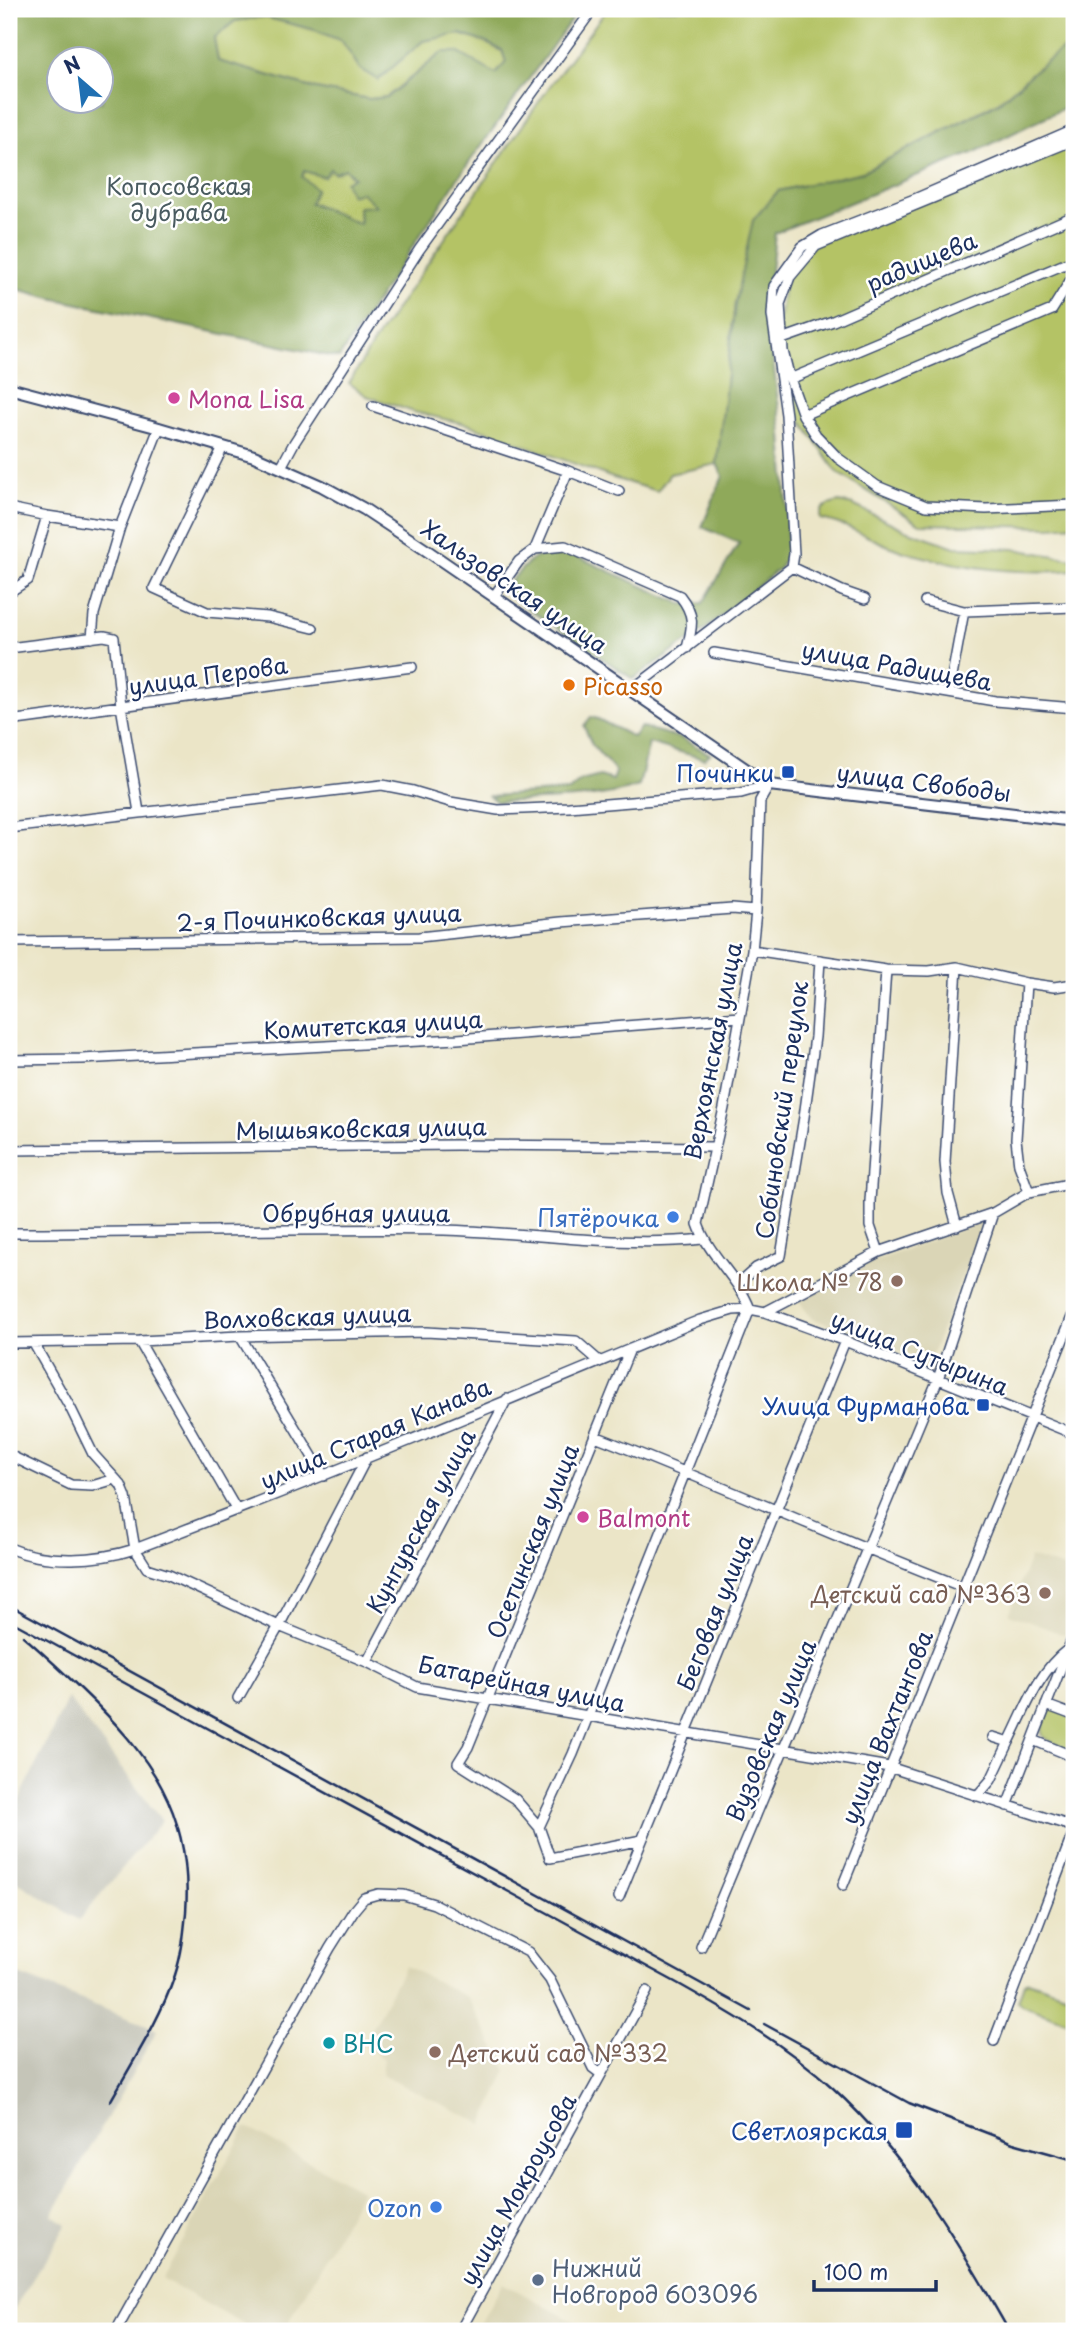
<svg xmlns="http://www.w3.org/2000/svg" width="1083" height="2340" viewBox="0 0 1083 2340" font-family="'Playpen Sans',sans-serif">
<style>
.built{fill:#dad5b6}
.industrial{fill:#c5c5b8}
.green{fill:#b4c365;stroke:#687962;stroke-width:2}
.forest{fill:#8fa95a;stroke:#556c5c;stroke-width:2;fill-rule:evenodd}
.lines{fill:none;stroke-linecap:round;stroke-linejoin:round}
.minor-casing{stroke:#3a4a6e;stroke-width:12}
.major-casing{stroke:#3a4a6e;stroke-width:14}
.minor{stroke:#fff;stroke-width:9}
.major{stroke:#fff;stroke-width:10}
.rail{stroke:#1b2f5e;stroke-width:2.5}
.hotel-dot{fill:#d1479c;stroke:#fff;stroke-width:2.5}
.food-dot{fill:#e8710a;stroke:#fff;stroke-width:2.5}
.transit-dot{fill:#1a4fb4;stroke:#fff;stroke-width:2.5}
.shop-dot{fill:#3f7fe0;stroke:#fff;stroke-width:2.5}
.education-dot{fill:#8d6e63;stroke:#fff;stroke-width:2.5}
.culture-dot{fill:#0f9aa8;stroke:#fff;stroke-width:2.5}
.service-dot{fill:#5c6f8a;stroke:#fff;stroke-width:2.5}
.labels{text-anchor:middle;dominant-baseline:central;stroke-width:5;stroke-linejoin:round;paint-order:stroke}
.park-label{font-size:23px;fill:#495b60;stroke:#fff}
.street-label{font-size:23px;fill:#1b2f5e;stroke:#fff}
.hotel-label{font-size:23px;fill:#b23c85;stroke:#fff;text-anchor:start}
.food-label{font-size:23px;fill:#c56008;stroke:#fff;text-anchor:start}
.transit-label{font-size:23px;fill:#164399;stroke:#fff;text-anchor:end}
.shop-label{font-size:23px;fill:#366cbe;stroke:#fff;text-anchor:end}
.education-label{font-size:23px;fill:#785e54;stroke:#fff;text-anchor:end}
.culture-label{font-size:23px;fill:#0d838f;stroke:#fff;text-anchor:start}
.service-label{font-size:23px;fill:#4e5e75;stroke:#fff;text-anchor:start}
</style>
<rect width="100%" height="100%" fill="#fff"/>
<filter id="ink" filterUnits="userSpaceOnUse"><feTurbulence type="fractalNoise" baseFrequency=".0143" numOctaves="2"/><feDisplacementMap in="SourceGraphic" scale="14" xChannelSelector="R" yChannelSelector="G"/><feConvolveMatrix kernelMatrix="1 2 1 2 8 2 1 2 1" color-interpolation-filters="sRGB"/></filter>
<filter id="wash" filterUnits="userSpaceOnUse"><feTurbulence type="fractalNoise" baseFrequency=".00686" numOctaves="4" result="noise"/><feDisplacementMap in="SourceGraphic" scale="28" xChannelSelector="R" yChannelSelector="G"/><feGaussianBlur stdDeviation="1.57" result="paint"/><feColorMatrix in="noise" values="0 0 0 0 0 0 0 0 0 0 0 0 0 0 0 0 0 1.4 0 .05"/><feComposite in="paint" operator="in"/></filter>
<g filter="url(#wash)">
<rect width="100%" height="100%" fill="#ebe5c7"/>
<path class="built" d="M983 1222 929 1363 811 1318 798 1299 869 1263Z
M1030 1557 1074 1571V1626L1070 1637 1009 1614Z
M405 1966 467 1997 507 2070 483 2124 382 2075 384 2059 363 2044Z
M246 2127 362 2191 284 2331H255L162 2279Z
M503 2283 591 2331H476Z"/>
<path class="industrial" d="M68 1698 162 1821 79 1920 9 1877V1821Z
M9 1971 157 2030 52 2215 67 2224 9 2317Z"/>
<path class="green" d="M607 9H1074V41L1039 67 998 102 863 172 778 191 735 303 717 464 670 474 657 491 613 478 470 425 414 412 367 396 349 383 375 340 547 90Z
M264 17 315 30 342 41 360 69 401 58 423 41 459 34 482 41 502 51 506 62 496 75 443 52 387 97 369 99 316 89 218 61 214 38 235 21Z
M1074 135V525L1050 527 920 524 837 472 791 406 776 344 785 276 810 246Z
M330 168 345 169C357 181 365 195 377 207H359L360 224 310 203 301 177 305 171Z
M839 502 853 505 906 530 955 547 1014 549 1074 559V570C1018 575 959 567 905 552 875 543 850 524 820 519 820 506 827 505 839 502Z
M1049 1710 1074 1711V1752L1047 1740 1042 1735V1728Z
M1028 1981 1074 1997V2019L1069 2022 1021 2005 1018 2001 1024 1983Z"/>
<path class="forest" d="M9 9H579L456 181 339 358 51 298 9 287ZM264 17 315 30 342 41 360 69 378 80 423 41 460 34 482 41 502 50 506 62 496 74 457 52H443L387 97 369 99 316 89 218 61 214 38 235 21ZM60 60H102V102H60ZM330 169 334 173 346 169 354 177 345 182 351 195 361 192 376 206 359 207 360 224 310 203 316 189 302 177 304 171 324 177Z
M1074 41V101L1062 109 975 152 775 233 767 311 782 433 787 507V552L781 567 703 631 633 679 511 597 510 582C529 559 542 547 574 555L682 604 703 603 739 543 702 527 723 476 717 464 735 303 753 220 778 191 863 172 998 103 1039 67Z
M591 717 598 719 633 737 641 727 681 738 710 754 704 759 649 743 639 786C594 801 544 799 497 802L489 796 569 791 581 781 600 776 613 780 616 772 592 745 584 726Z"/>
</g>
<g filter="url(#ink)">
<g class="lines">
<g class="minor-casing">
<path id="minor" d="M1074 140 816 246 790 277 780 304 783 351 790 379 803 415 816 435 838 458 877 486 926 506 986 509 1074 505
M1074 250 1071 268 1074 280
M782 339 833 321 1074 216
M790 379 1072 261
M373 406 568 471 619 491
M803 415 1052 310 1072 278
M223 447 154 588 207 612 268 617 313 628
M281 467 294 443 419 250 593 9
M9 508 47 516 120 527
M535 549 565 546 680 596C695 615 693 625 687 648
M792 567 842 591 865 599
M9 591H11L28 580 47 516
M494 596 519 561 535 549 568 471
M925 601 964 611 1074 607
M92 638 94 614 120 527 159 428
M9 648 104 636 114 638 121 706 139 812
M714 653 995 701 1074 708
M630 691 792 567 794 554 786 415 772 315 774 286 802 247 822 235 917 198 1074 130
M949 693 964 611
M9 721 412 667
M9 828 382 785 413 791 450 802 498 810 569 807 741 793 769 785
M9 942 419 937 561 922 732 909 756 911
M752 950 886 970 929 971 957 967 1026 983 1054 987 1074 984
M1026 983 1016 1139 1019 1165 1029 1192
M9 1060 82 1059 457 1039 740 1017
M9 1150 456 1145 714 1147
M957 1226 948 1193 945 1162 957 967
M9 1233C154 1233 299 1228 444 1230 530 1232 616 1248 703 1239
M879 1252 870 1226V1201L886 970
M738 1284 756 1268 781 1256 804 1117 815 1037 820 960
M750 1309C738 1277 709 1256 698 1224L724 1108 752 950 756 911 760 801 769 785
M765 1312 879 1252 993 1213 1029 1192 1074 1183
M240 1336 324 1476
M139 1341 237 1511
M9 1343 139 1341 240 1336 426 1332 576 1341 599 1361
M34 1344 71 1409 93 1454 121 1485 126 1497 135 1549 147 1568 169 1575 279 1626 367 1662 417 1687 889 1767 1074 1827
M630 1349 468 1747 458 1763 515 1799 539 1827 550 1858 642 1840
M595 1436C719 1484 839 1539 963 1587
M9 1455 71 1485 92 1486 115 1479
M9 1548C46 1564 98 1561 135 1549 325 1477 513 1398 700 1320L733 1310 750 1309 765 1312 845 1341 1074 1434
M367 1662 507 1399
M238 1698 279 1626 367 1457
M1046 1705 1070 1714
M993 1737 1009 1742C1025 1710 1038 1672 1067 1650
M1033 1740 1074 1757
M977 1796 991 1780 1009 1742
M1007 1806 1074 1634
M539 1827 573 1754 750 1309
M843 1885 1074 1312
M619 1897 845 1341
M701 1947 938 1379 993 1213
M994 2041 1074 1831
M116 2331 330 1948 354 1910 364 1898 378 1894 404 1895 434 1904 528 1952 550 1980 593 2068 601 2074
M460 2331 647 1991"/>
</g>
<g class="major-casing">
<path id="major" d="M9 388 152 426 254 456 322 486 364 509 426 550 769 785 1074 821"/>
</g>
<use href="#minor" class="minor"/>
<use href="#major" class="major"/>
<path class="rail" d="M9 1605 751 2011
M9 1620C176 1711 343 1803 511 1893 567 1923 622 1953 677 1983 732 2014 786 2045 833 2088 908 2157 959 2243 1009 2331
M23 1636C43 1653 62 1671 82 1690 150 1755 193 1813 186 1912 184 1933 182 1954 175 1975 160 2020 133 2061 110 2102
M764 2024 909 2103 1013 2143 1074 2160"/>
</g>
</g>
<g class="hotel-dot">
<circle cx="174" cy="398" r="7"/>
<circle cx="583" cy="1517" r="7"/>
</g>
<circle class="food-dot" cx="569" cy="685" r="7"/>
<g class="transit-dot">
<rect x="781" y="765" width="14" height="14" rx="3.5"/>
<rect x="976" y="1398" width="14" height="14" rx="3.5"/>
<rect x="895" y="2121" width="18" height="18" rx="3.5"/>
</g>
<g class="shop-dot">
<circle cx="673" cy="1217" r="7"/>
<circle cx="436" cy="2207" r="7"/>
</g>
<g class="education-dot">
<circle cx="897" cy="1281" r="7"/>
<circle cx="1045" cy="1593" r="7"/>
<circle cx="435" cy="2052" r="7"/>
</g>
<circle class="culture-dot" cx="329" cy="2043" r="7"/>
<circle class="service-dot" cx="538" cy="2280" r="7"/>
<g class="labels">
<g class="park-label">
<text x="179" y="185">Копосовская<tspan x="179" dy="26">дубрава</tspan></text>
</g>
<g class="street-label">
<text transform="translate(921 261) rotate(-23)">радищева</text>
<text transform="translate(515 586) rotate(34)">Хальзовская улица</text>
<text transform="translate(897 665) rotate(10)">улица Радищева</text>
<text transform="translate(208 675) rotate(-8)">улица Перова</text>
<text transform="translate(924 782) rotate(7)">улица Свободы</text>
<text transform="translate(319 917) rotate(-2)">2-я Починковская улица</text>
<text transform="translate(373 1024) rotate(-3)">Комитетская улица</text>
<text transform="translate(712 1051) rotate(-79)">Верхоянская улица</text>
<text transform="translate(781 1110) rotate(-82)">Собиновский переулок</text>
<text transform="translate(361 1128) rotate(-1)">Мышьяковская улица</text>
<text x="356" y="1212">Обрубная улица</text>
<text transform="translate(307 1316) rotate(-2)">Волховская улица</text>
<text transform="translate(920 1352) rotate(22)">улица Сутырина</text>
<text transform="translate(375 1433) rotate(-23)">улица Старая Канава</text>
<text transform="translate(420 1521) rotate(-62)">Кунгурская улица</text>
<text transform="translate(532 1541) rotate(-68)">Осетинская улица</text>
<text transform="translate(714 1612) rotate(-68)">Беговая улица</text>
<text transform="translate(522 1683) rotate(11)">Батарейная улица</text>
<text transform="translate(886 1727) rotate(-68)">улица Вахтангова</text>
<text transform="translate(770 1730) rotate(-67)">Вузовская улица</text>
<text transform="translate(517 2189) rotate(-61)">улица Мокроусова</text>
</g>
<g class="hotel-label">
<text x="188" y="398">Mona Lisa</text>
<text x="597" y="1517">Balmont</text>
</g>
<g class="food-label">
<text x="583" y="685">Picasso</text>
</g>
<g class="transit-label">
<text x="774" y="772">Починки</text>
<text x="969" y="1405">Улица Фурманова</text>
<text x="888" y="2130">Светлоярская</text>
</g>
<g class="shop-label">
<text x="659" y="1217">Пятёрочка</text>
<text x="422" y="2207">Ozon</text>
</g>
<g class="education-label">
<text x="883" y="1281">Школа № 78</text>
<text x="1031" y="1593">Детский сад №363</text>
<text x="449" y="2052" text-anchor="start">Детский сад №332</text>
</g>
<g class="culture-label">
<text x="343" y="2043">ВНС</text>
</g>
<g class="service-label">
<text x="552" y="2267">Нижний<tspan x="552" dy="26">Новгород 603096</tspan></text>
</g>
</g>
<rect width="1083" height="2340" fill="none" stroke="#fff" stroke-width="35"/>
<g transform="translate(80 80) rotate(332)"><circle r="33" fill="#ffffff" stroke="#a4acbf" stroke-width="2"/>
<path d="M0-5L12 26L0 18L-12 26Z" fill="#1f6fb2"/>
<text y="-10" font-size="19" font-weight="bold" text-anchor="middle" fill="#1b2f5e">N</text>
</g>
<path d="M814 2280v10h122v-10" fill="none" stroke="#1b2f5e" stroke-width="3.5"/>
<text x="824" y="2280" font-size="21" fill="#1b2f5e" stroke="#ffffff" stroke-width="5" paint-order="stroke">100 m</text>
</svg>
